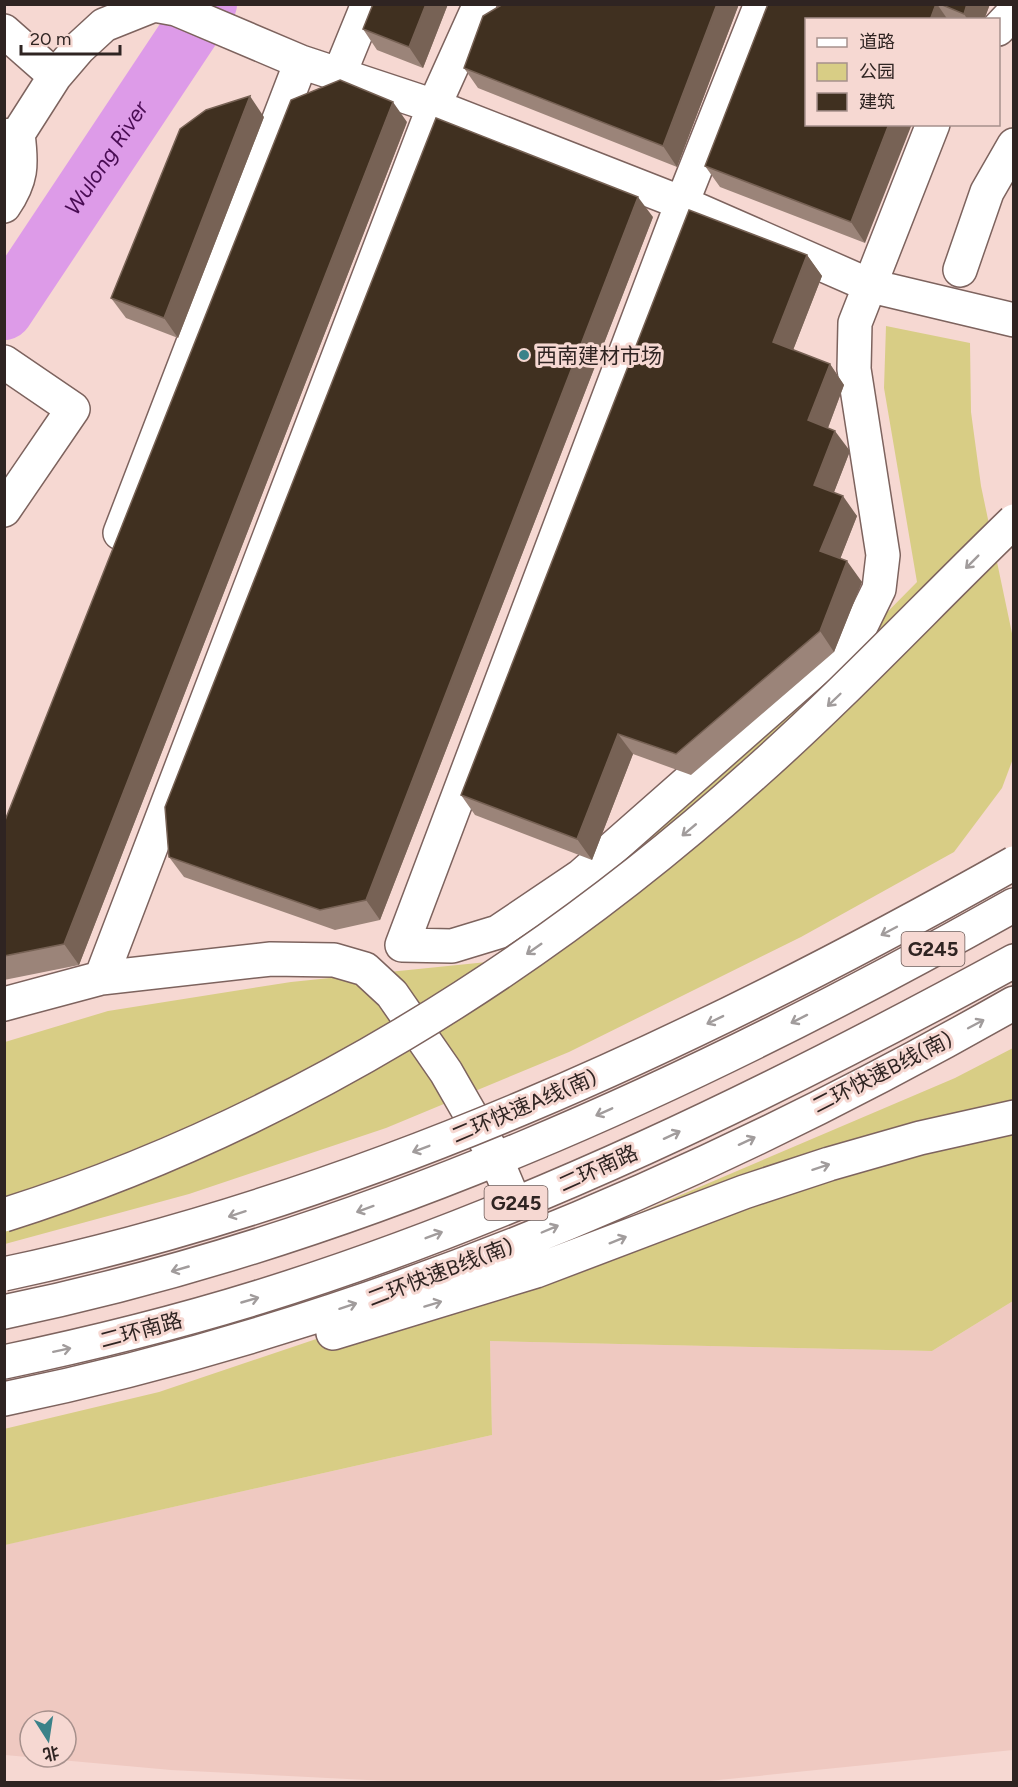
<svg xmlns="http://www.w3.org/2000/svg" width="1018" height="1787" viewBox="0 0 1018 1787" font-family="Figtree,'Noto Sans SC',sans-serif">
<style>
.built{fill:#efc9c1;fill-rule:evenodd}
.green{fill:#d8cd85}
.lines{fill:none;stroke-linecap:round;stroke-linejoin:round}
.river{stroke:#dd9be8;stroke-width:58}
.minor-casing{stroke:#7d635e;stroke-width:36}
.major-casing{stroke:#7d635e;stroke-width:36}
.highway-casing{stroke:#7d635e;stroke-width:36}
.minor{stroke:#fff;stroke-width:33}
.major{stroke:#fff;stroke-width:33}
.highway{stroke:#fff;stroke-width:33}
.highway-bridge-casing{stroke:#7d635e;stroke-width:36;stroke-linecap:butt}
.highway-bridge{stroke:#fff;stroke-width:33}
.wall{fill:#9b8479}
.shaded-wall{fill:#776255}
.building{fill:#403020;stroke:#776255;stroke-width:1.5}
.oneway{stroke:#a19c9c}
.poi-dot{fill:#3b8289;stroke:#f6d8d2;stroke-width:2}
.labels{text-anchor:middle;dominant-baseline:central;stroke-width:6;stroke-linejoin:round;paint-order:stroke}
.shield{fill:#f6d8d2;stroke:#6b5a57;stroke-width:1.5}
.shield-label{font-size:20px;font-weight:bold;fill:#2f2422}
.poi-label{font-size:21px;fill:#2f2422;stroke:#f6d8d2;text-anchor:start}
.street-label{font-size:21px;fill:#2f2422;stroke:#f6d8d2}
.water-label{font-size:22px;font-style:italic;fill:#490c53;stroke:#f6d8d2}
</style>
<rect width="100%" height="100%" fill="#f6d8d2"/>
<path class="built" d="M1013 1301V1750L699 1782H406L171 1770 5 1755 4 1545 492 1435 490 1341 932 1351ZM30 1721H66V1757H30Z"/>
<path class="green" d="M886 326 970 343 971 412 981 486 1013 638 1014 756 1002 788 954 852 801 937 569 1052 386 1128 189 1194 5 1244V1042L108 1011 291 982 487 962 759 742 917 582 884 388Z
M1013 1048V1301L932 1351 490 1341 492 1435 5 1545 4 1429 159 1392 444 1296 955 1078Z"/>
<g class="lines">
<path class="river" id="s1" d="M4 311 208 4"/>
<g class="minor-casing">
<path id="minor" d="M761 4 682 203 402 945 452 946 498 932 581 876 858 632 879 589 883 555 854 369 855 323 933 124
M998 29 1014 12
M4 31 55 76
M339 75 368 4
M4 136 18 134 55 76 79 48 104 25 154 5 176 9 301 62 434 106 682 203 871 286 1014 320
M4 206C22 180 22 165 18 134
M960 270 987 192 1014 145
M4 362 73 409 4 510
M120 533 301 62
M101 978 434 106 480 4
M4 1004 101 978 271 959 334 960 365 969 392 994 446 1072 496 1159 515 1204"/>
</g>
<g class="major-casing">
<path id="major" d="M4 1312C361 1238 698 1083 1014 905
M4 1362C90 1344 175 1323 259 1297 523 1215 772 1093 1014 961"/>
</g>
<g class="highway-casing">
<path id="highway" d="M333 1333 536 1271 744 1192 829 1164 920 1138 1014 1117
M4 1399C359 1326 699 1182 1014 1003"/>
</g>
<use href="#minor" class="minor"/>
<use href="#major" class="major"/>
<use href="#highway" class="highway"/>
<g class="highway-bridge-casing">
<path id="highway-bridge" d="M4 1215C283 1127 539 968 755 773 845 693 927 605 1014 521
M4 1274C362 1198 697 1042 1014 863"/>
</g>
<use href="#highway-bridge" class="highway-bridge"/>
</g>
<path class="wall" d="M373 4H448L423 68 377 50 363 29Z
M739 4 677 167 478 88 464 68Z
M768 4H990L984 20H807L865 243 720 187 705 166Z
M264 117 178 338 126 318 111 298Z
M407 122 79 965 4 980V823Z
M653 217 380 920 335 930 184 877 169 857Z
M807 255 822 276 793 350 830 364 844 385 828 428 850 451 834 492 857 516 840 559 862 582 834 652 691 775 633 754 592 860 475 815 461 795Z"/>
<path class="shaded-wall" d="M426 4H448L423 68 409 47Z
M717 4H739L677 167 663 146Z
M936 4H937L948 20H930Z
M967 4H990L984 20H968L964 14Z
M250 96 264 117 178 338 164 318Z
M393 102 407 122 79 965 64 944Z
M889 124H912L865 243 851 222Z
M638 197 653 217 380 920 366 900Z
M807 255 822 276 788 363 773 342Z
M830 364 844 385 823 441 808 420Z
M835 431 850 451 829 505 814 485Z
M843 496 857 516 835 572 820 551Z
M847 561 862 582 834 652 820 631Z
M618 734 633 754 592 860 577 839Z"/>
<path class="building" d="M373 4H426L409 47 363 29Z
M503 4H717L663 146 464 68 483 16Z
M768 4H936L930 20H807V124H889L851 222 705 166Z
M940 4H967L964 14Z
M340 80 393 102 64 944 4 956V823L291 100Z
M250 96 164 318 111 298 180 129 206 110Z
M436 118 638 197 366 900 320 910 169 857 165 807Z
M689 210 807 255 773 342 830 364 808 420 835 431 814 485 843 496 820 551 847 561 820 631 676 754 618 734 577 839 461 795Z"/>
<defs><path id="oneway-shaft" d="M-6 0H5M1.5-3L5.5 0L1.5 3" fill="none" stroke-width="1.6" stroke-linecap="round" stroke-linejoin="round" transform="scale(1.5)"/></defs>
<g class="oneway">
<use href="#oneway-shaft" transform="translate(972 562) rotate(135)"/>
<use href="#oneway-shaft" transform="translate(834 700) rotate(136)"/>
<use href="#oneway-shaft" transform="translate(689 830) rotate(140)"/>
<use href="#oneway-shaft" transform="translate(889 931) rotate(152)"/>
<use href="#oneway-shaft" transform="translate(534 949) rotate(145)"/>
<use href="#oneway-shaft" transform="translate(799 1019) rotate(153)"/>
<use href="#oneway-shaft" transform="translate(715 1020) rotate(154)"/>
<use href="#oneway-shaft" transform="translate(976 1024) rotate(-28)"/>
<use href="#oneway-shaft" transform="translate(604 1112) rotate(156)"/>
<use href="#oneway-shaft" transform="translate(672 1135) rotate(-25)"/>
<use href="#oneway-shaft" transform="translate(747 1141) rotate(-25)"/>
<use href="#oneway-shaft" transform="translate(421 1149) rotate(159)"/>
<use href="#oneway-shaft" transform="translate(821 1167) rotate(-18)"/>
<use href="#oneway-shaft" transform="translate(365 1209) rotate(160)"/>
<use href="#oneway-shaft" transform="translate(237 1214) rotate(162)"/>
<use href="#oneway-shaft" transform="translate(550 1229) rotate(-23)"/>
<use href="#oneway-shaft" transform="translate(434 1235) rotate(-21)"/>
<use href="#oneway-shaft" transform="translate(618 1240) rotate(-22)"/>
<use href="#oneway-shaft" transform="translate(180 1269) rotate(164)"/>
<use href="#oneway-shaft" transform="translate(250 1300) rotate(-16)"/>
<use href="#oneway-shaft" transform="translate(433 1304) rotate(-17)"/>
<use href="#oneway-shaft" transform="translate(348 1306) rotate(-18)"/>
<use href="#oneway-shaft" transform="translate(62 1350) rotate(-12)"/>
</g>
<circle class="poi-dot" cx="524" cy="355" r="6"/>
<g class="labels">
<g class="shield">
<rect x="901.5" y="932" width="63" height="34" rx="4.5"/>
<rect x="484.5" y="1186" width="63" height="34" rx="4.5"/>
</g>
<g class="shield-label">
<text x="933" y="949">G245</text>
<text x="516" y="1203">G245</text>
</g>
<g class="poi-label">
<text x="536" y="355">西南建材市场</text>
</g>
<g class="street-label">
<text transform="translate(882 1072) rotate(-27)">二环快速B线(南)</text>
<text transform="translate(524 1106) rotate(-23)">二环快速A线(南)</text>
<text transform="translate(598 1168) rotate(-24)">二环南路</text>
<text transform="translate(440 1272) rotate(-21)">二环快速B线(南)</text>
<text transform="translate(141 1330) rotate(-15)">二环南路</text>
</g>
<g class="water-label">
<text stroke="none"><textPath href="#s1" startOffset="184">Wulong River</textPath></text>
</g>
</g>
<rect width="1018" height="1787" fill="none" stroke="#2f2422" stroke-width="12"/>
<rect x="805" y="18" width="195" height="108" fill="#f6d8d2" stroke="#a6908c" stroke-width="1.5"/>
<rect x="817" y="38" width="30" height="9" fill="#ffffff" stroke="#a6908c" stroke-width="1.5"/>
<text x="859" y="48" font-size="18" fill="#2f2422">道路</text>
<rect x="817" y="63" width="30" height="18" fill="#d8cd85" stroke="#a6908c" stroke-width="1.5"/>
<text x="859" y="78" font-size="18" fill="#2f2422">公园</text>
<rect x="817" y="93" width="30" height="18" fill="#403020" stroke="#a6908c" stroke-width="1.5"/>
<text x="859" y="108" font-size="18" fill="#2f2422">建筑</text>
<g transform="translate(48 1739) rotate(168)"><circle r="28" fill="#f6d8d2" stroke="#a6908c" stroke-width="1.5"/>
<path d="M0-4.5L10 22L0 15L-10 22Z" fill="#3b8289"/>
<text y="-9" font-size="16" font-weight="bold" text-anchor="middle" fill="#2f2422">北</text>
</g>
<path d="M21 45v9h99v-9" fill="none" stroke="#2f2422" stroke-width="3"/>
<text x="30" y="45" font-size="18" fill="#2f2422" stroke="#f6d8d2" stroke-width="4.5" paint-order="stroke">20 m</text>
</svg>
